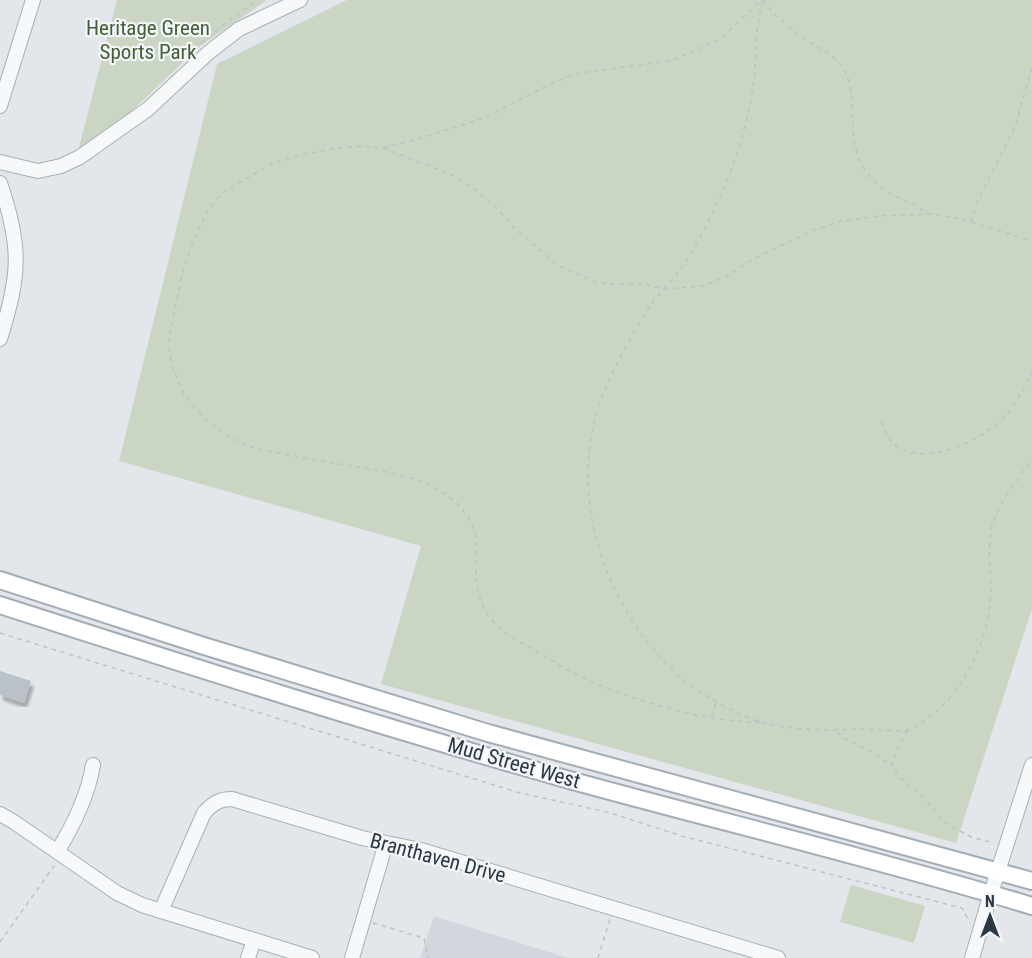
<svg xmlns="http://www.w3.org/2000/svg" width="1032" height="958" viewBox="0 0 1032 958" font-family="'Roboto Condensed',sans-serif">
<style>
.built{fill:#d1d7dd}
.green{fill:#cbd5c4}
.building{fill:#bac1c8;filter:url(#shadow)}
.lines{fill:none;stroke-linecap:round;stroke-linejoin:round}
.minor-casing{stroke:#a8afb5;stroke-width:16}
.major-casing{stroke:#a3adb7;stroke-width:20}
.path{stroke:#bdc2c6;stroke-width:1.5;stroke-dasharray:4.5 4.5;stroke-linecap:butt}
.minor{stroke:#f6f8f9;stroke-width:14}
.major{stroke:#fff;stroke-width:16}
.labels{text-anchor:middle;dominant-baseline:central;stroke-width:4.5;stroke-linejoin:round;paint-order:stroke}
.park-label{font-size:21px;fill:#445f38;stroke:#f3f6f8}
.street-label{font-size:21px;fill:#2b3743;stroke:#f3f6f8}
</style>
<defs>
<filter id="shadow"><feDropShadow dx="3" dy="5.5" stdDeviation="1.5" flood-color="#0004"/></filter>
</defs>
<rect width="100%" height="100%" fill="#e3e7eb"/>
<path class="built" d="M434 916 568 958H420Z"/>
<path class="green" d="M117 0H267L199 47 118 124 78 151Z
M347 0H1032V609L956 843 381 684 421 546 119 461 217 64Z
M851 885 925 906 914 943 840 922Z"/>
<path class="building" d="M0 671 31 681 24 703 0 695Z"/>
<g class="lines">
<g class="minor-casing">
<path id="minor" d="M0 106 33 0
M0 162 38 171 61 166 80 157 148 109 208 53 239 29 300 0
M0 183C22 247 20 275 0 339
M0 814 14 822 117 893 142 905 312 958
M57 852C73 826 88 795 93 765
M161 911 204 813C212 804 219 799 232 799L362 838 421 850 778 958
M248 958 254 940
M352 958 386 843
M972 958 991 893 1032 765"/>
</g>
<g class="major-casing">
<path id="major" d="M0 580 204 646 488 733 1032 881
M0 605C190 666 381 727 573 781 726 823 880 860 1032 906"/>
</g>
<path class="path" d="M763 0C775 18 793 30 811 43 821 49 832 54 840 64 863 91 841 138 867 173 886 199 907 196 927 214
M762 1C760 14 757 27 756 39 755 52 756 66 754 79 749 121 735 165 717 203 707 226 693 251 679 271 670 284 658 294 650 306 633 332 618 359 606 387 562 488 603 612 685 681 699 693 730 710 747 717 783 732 825 730 863 729 874 729 899 732 909 730 913 729 916 725 920 723 958 702 986 646 990 604 993 578 986 550 992 526 999 501 1018 479 1032 459
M194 49 228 21 258 0
M383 148 452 175 475 190 495 206 512 226 559 266 596 282 612 284H642L664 289 704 286 729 275 753 259 814 230 842 221 878 216 931 214 957 218 1032 241
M971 222 977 202 1015 127 1032 67
M881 422C897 477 968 449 998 423 1013 410 1023 390 1032 373
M0 633 520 793 607 812 682 836 962 908 970 923
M712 716 716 701
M760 722C705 723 617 697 568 670 559 665 550 659 541 654 520 642 493 629 483 606 463 562 498 533 446 495 420 475 383 472 352 466 322 461 292 456 262 450L248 446 226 435 204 418 184 394 172 366 169 349 170 333 184 266 192 244 207 212 222 193 274 162 305 154 337 148 363 146 383 148 418 139 487 117 550 84 579 73 670 61 719 40 762 0
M908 730C900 742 895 750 892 766L899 776 930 804 941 820 971 837 994 843
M837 732 846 739 872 752 891 765
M373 923 424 938 428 958
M0 942 54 866
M598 958 610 919"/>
<use href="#minor" class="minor"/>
<use href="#major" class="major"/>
</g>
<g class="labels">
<g class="park-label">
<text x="148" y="28">Heritage Green<tspan x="148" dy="24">Sports Park</tspan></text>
</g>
<g class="street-label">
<text transform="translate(514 763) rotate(16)">Mud Street West</text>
<text transform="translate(438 858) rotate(15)">Branthaven Drive</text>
</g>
</g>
<g transform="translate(990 916)" stroke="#f3f6f8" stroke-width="4.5" paint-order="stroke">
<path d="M0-4.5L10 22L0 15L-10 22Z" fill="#2b3743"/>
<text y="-9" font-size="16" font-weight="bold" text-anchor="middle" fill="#2b3743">N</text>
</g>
</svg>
